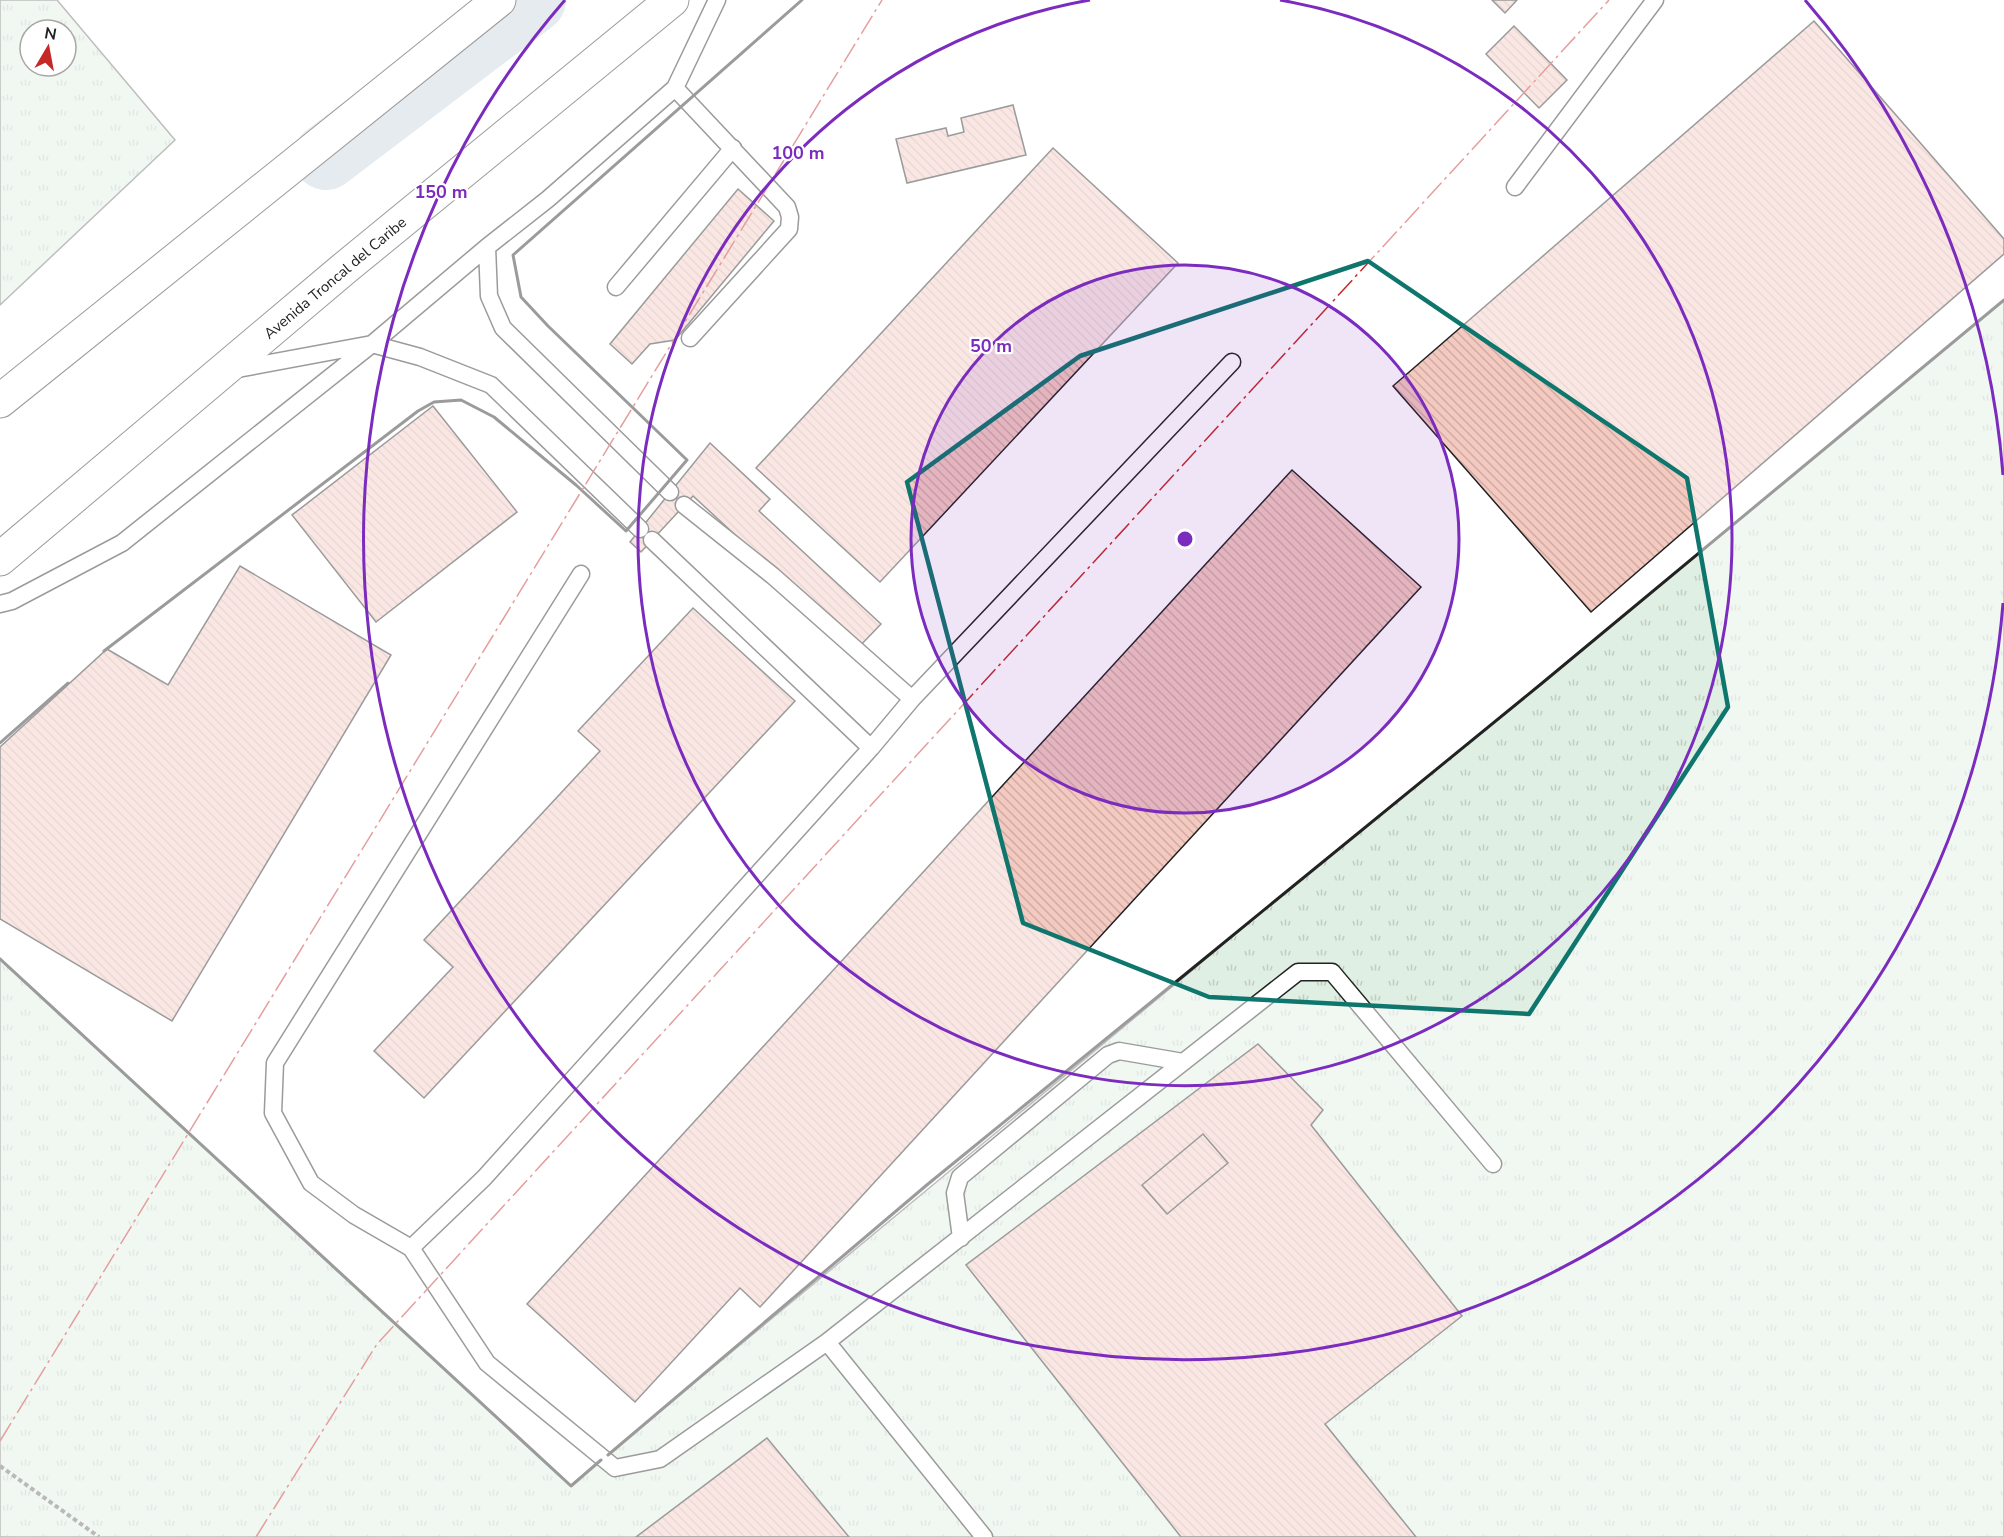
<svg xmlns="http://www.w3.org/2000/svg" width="2004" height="1537" viewBox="0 0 2004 1537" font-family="'Nunito Sans',sans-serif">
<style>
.grass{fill:url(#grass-tufts);stroke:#6f6f6f;stroke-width:1.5;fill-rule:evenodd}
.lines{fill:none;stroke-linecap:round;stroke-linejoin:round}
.river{stroke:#c7d3dd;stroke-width:66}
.building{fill:url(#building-back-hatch);stroke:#222;stroke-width:1.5}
.service-casing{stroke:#222;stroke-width:19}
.trunk-casing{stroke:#222;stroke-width:35}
.path{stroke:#646464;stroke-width:4;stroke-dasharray:4.5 3;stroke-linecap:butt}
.service{stroke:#fff;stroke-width:16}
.trunk{stroke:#fff;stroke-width:33}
.wall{stroke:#222;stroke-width:3}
.power{stroke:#c62828;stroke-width:1.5;stroke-dasharray:21 4.5 3 4.5;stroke-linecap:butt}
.marked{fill:none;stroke:#0f766e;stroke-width:4.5;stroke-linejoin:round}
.ring{fill:none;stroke:#7b2cbf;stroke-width:3}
.labels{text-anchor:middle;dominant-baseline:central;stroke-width:4.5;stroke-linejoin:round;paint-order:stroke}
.street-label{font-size:15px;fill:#222;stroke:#fff}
.centre{fill:#7b2cbf;stroke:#fff;stroke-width:3}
.ring-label{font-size:18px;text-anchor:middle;font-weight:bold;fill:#7b2cbf;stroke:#fff;stroke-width:4.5;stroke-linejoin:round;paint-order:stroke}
</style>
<defs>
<pattern id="grass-tufts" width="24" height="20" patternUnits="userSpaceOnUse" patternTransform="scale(1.5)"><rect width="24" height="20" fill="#e0efe3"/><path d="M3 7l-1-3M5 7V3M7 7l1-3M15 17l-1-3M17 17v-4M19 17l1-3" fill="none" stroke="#c0cdc2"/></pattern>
<pattern id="building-back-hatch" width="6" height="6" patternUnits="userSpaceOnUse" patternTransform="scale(1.5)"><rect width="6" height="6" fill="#f3c9c0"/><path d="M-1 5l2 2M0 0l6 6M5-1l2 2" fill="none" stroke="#d0aca5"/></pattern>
</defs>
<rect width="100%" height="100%" fill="#fff"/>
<path class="grass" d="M0 0H57L175 140 0 305ZM30 30H66V66H30Z
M2004 300V1537H0V958L571 1485 1279 898 1541 684Z"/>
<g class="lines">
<path class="river" d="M326 157 533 0"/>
</g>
<path class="building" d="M1492 0H1517L1505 13Z
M1814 21 2004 239V254L1591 612 1393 386Z
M1514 26 1567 80 1539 108 1486 54Z
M1013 105 1026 155 907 183 896 139 946 128 948 136 964 132 961 118Z
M1053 148 1178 263 880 582 756 468Z
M738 189 774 221 675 340 650 344 632 364 610 344Z
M433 406 517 512 376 622 292 515Z
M710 443 770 499 759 511 881 624 858 648 693 496 641 552 630 542Z
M1292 470 1421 587 760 1307 740 1288 635 1402 527 1304Z
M240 566 391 655 172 1021 0 919V747L107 649 168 685Z
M693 608 795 701 424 1098 374 1051 453 967 424 940 600 751 578 731Z
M1258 1044 1323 1110 1311 1125 1462 1316 1325 1424 1416 1537H1181L966 1265Z
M1203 1134 1228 1163 1167 1214 1142 1185Z
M767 1438 849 1537H636Z"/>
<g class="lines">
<g class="service-casing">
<path id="service" d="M675 88 787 207 790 217 789 229 690 338
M1515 187 1655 0
M616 287 733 148
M232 370 372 344 487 247
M670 492 503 328 489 296 487 247 548 199 675 88 717 0
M684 505 773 576 912 699
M652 540 871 748
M581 574 275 1063 273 1113 311 1183 354 1215 411 1248 484 1178 871 748 912 699 1232 362
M0 604 12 601 122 543 372 344 420 357 491 385 640 529
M961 1238 955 1193 960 1177 1108 1055 1119 1051 1183 1062
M411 1248 487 1363 615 1468 660 1459 827 1342 1298 972H1332L1493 1164
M827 1342 984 1537"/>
</g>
<g class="trunk-casing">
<path id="trunk" d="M0 401 499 0
M0 559 346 267 672 0"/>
</g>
<path class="path" d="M0 1466 99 1537"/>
<use href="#service" class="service"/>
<use href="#trunk" class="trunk"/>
<path class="wall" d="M104 651 418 411 434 402 461 400 494 417 576 485 626 531 687 460 548 326 521 297 513 255 802 0
M0 743 68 683
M0 959 571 1486 601 1460
M608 1455 928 1184 1541 684 2004 300"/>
<path class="power" d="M0 1441 882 0
M256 1537 377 1344 1609 0"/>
</g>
<path d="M0 0H2004V1537H0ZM1368 261 1687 478 1728 707 1529 1014 1209 997 1023 923 907 482 1080 356Z" fill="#fff" fill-opacity=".55" fill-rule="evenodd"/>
<path class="marked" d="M1368 261 1687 478 1728 707 1529 1014 1209 997 1023 923 907 482 1080 356Z"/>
<circle cx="1185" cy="539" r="274" fill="#7b2cbf" fill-opacity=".12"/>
<g class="ring">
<circle cx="1185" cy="539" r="274"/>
<path d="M1280 0A547 547 0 1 1 1090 0"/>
<path d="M2003 603A821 821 0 1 1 565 0M1805 0A821 821 0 0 1 2003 475"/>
</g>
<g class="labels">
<g class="street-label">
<text transform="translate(335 278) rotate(-40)">Avenida Troncal del Caribe</text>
</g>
</g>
<circle cx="1185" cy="539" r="9" class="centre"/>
<g class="ring-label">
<text x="798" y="159">100 m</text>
<text x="441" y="198">150 m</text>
<text x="991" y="352">50 m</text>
</g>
<g transform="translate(48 48) rotate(10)"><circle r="28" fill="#ffffff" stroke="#a7a7a7" stroke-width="1.5"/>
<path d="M0-4.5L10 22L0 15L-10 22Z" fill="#c62828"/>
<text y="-9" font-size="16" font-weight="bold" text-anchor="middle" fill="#222222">N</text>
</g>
</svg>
